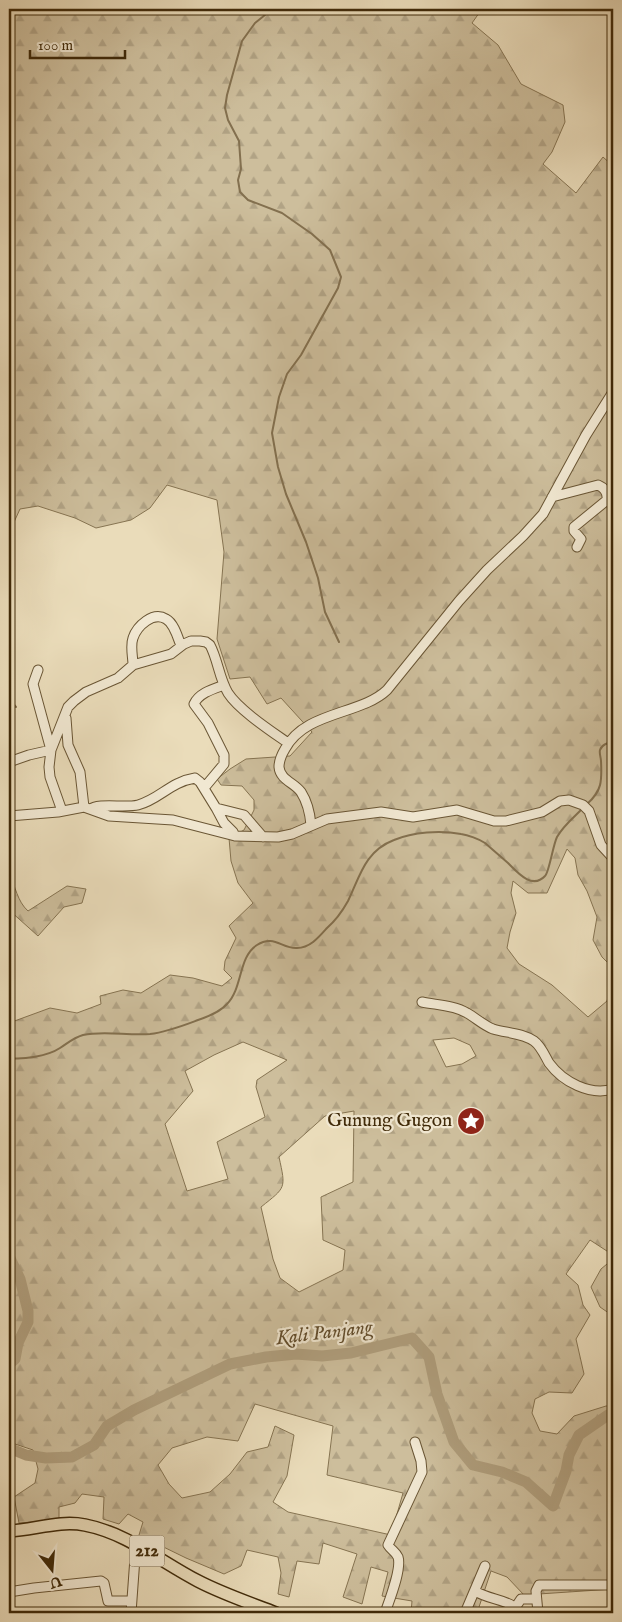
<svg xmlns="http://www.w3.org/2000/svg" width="622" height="1622" viewBox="0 0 622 1622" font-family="'IM FELL English',serif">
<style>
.forest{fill:url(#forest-firs);stroke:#867452;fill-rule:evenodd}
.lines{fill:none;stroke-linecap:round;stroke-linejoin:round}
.stream{stroke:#83704f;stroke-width:2}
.river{stroke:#b09f7e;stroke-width:11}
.minor-casing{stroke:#6a5635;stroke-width:11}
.major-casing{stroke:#402a09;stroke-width:14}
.minor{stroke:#f1e8d2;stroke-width:9}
.major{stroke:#eadcba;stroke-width:11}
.labels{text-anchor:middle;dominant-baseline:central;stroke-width:4.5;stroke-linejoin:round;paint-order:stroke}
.shield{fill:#f1e8d2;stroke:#756345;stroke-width:1}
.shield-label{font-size:18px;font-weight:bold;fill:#402a09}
.poi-label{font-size:19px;fill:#402a09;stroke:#f1e8d2;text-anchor:end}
.water-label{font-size:20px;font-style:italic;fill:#624d2c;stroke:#f1e8d2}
</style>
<defs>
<pattern id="forest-firs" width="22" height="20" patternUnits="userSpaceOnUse" patternTransform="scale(1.25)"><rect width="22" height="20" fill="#cdbe9c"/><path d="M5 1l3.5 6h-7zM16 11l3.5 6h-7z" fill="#b1a385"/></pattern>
</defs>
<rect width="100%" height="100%" fill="#eadcba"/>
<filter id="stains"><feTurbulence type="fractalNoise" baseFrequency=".004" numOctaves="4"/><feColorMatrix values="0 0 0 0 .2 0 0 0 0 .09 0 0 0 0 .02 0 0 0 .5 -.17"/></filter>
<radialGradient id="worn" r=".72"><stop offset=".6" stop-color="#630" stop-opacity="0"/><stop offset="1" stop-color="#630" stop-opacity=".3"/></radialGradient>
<path class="forest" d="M9 9H482L472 23 498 45 521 84 563 105 565 122 552 152 543 164 576 193 603 157 613 166V968L602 957 593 940 597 917 587 891 578 875 575 858 567 849 547 893H528L513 881 511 893 516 913 510 932 507 948 519 964 552 985 588 1017 607 1001 613 978V1255L590 1240 566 1274 578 1285 583 1305 590 1315 576 1339 584 1374 572 1393 549 1392 535 1399 532 1413 540 1431 557 1434 574 1416 606 1406H613V1589L524 1595 507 1577 491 1571 477 1613H411L412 1601 382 1596 388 1572 371 1567 362 1604 343 1597 357 1554 323 1543 319 1564 297 1561 289 1597 278 1594 281 1573 278 1557 247 1550 241 1566 224 1574 186 1558 139 1535 143 1522 128 1514 119 1524 103 1519 104 1497 82 1494 75 1503 59 1507V1520L19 1523 14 1497 35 1483 38 1469 33 1450 9 1442V1023L50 1008 77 1013 101 1004 100 996 123 990 141 993 170 975 193 978 222 986 232 978 224 970 225 961 236 938 229 926 253 903 238 883 231 861 229 838 244 830 254 810V800L242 786 221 785 217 779 230 769 246 759 290 756 312 732 281 698 267 704 250 677 230 679 217 639 224 552 217 500 167 485 150 508 131 520 96 528 75 518 38 506 20 509 9 533ZM454 1038 470 1045 476 1056 462 1064 446 1067 433 1040ZM243 1042 287 1060 257 1080 256 1087 265 1117 217 1142 228 1179 187 1191 165 1124 193 1091 185 1071 214 1055ZM354 1111 353 1182 321 1197 323 1240 345 1250 343 1270 299 1292 280 1278 273 1259 261 1207C286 1187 286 1189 279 1157L325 1116ZM255 1404 333 1426 327 1475 403 1493 391 1535 288 1512 273 1502 287 1476 294 1435 275 1426 268 1447 247 1452 230 1474 210 1492 182 1498 169 1484 158 1465 172 1448 207 1437 238 1441Z
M9 874C16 887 17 901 28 911L67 886 86 889 82 903 64 907 38 936 9 910Z
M613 1259V1316L600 1307 591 1287 601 1269Z"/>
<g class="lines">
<path class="stream" d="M267 9 265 15 255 23 242 41 227 95 225 108 228 120 239 141 241 169 238 180 240 192 248 200 282 213 312 234 330 250 341 277 338 288 301 355 287 374 279 397 272 433 278 467 286 494 306 542 318 578 325 612 339 642
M9 699 16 707
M587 804C602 791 602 781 601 761 601 758 599 753 600 750 602 744 608 743 613 742
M9 1058C23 1060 48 1056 60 1048 68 1043 73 1038 83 1035 104 1030 128 1036 150 1034 167 1032 182 1026 198 1020 207 1017 220 1012 227 1004 243 988 238 957 257 945 274 934 282 949 297 948 310 948 319 937 327 928 335 921 343 910 348 901 360 876 365 851 394 840 413 832 440 830 461 834 468 835 479 839 485 843 493 850 500 856 508 863 517 872 532 890 545 876 549 873 553 845 557 837 563 826 573 818 582 809"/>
<path class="river" d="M9 1256 20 1279 28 1311V1322L18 1343 15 1359 9 1364
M9 1448 26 1455 46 1458 72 1457 94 1445 107 1426 134 1410 230 1364 266 1357 296 1354 322 1356 351 1353 412 1338 429 1357 437 1394 454 1442 473 1465 502 1472 526 1482 553 1506 566 1471 569 1455 579 1435 608 1415 613 1416"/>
<g class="minor-casing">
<path id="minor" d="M552 497 598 485C605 488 608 493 607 500L574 527V531L581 539 577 547
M133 665C133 657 130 646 133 638 137 626 153 611 166 619 174 623 178 638 181 646
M66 718 68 745 80 772 84 807
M9 762 29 755 51 750 33 684 38 670
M204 788 224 764V755L208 723 194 704C199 693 213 689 224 685
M216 808 224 823 233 832 235 836
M91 809C97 803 126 808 138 805 160 799 170 782 195 778L200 782 216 808 244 815 263 837
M62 811 50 777 49 767 51 750 68 707 74 701 86 692 118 678 133 665 171 654 184 644 191 641H200L206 642 210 645C218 660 219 678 228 693 239 710 271 731 288 743
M9 816 58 812 84 807 109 816 173 820 235 836 278 837 292 834 327 819 381 812 413 817 457 810 494 821H506L542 812 560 801 569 800 583 805 589 811 601 845 613 858
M311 825C310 813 308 803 301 792 295 783 280 780 279 767 279 761 282 754 285 749 305 711 361 715 387 690L459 601 487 570 523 536 543 514 586 435 613 392
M422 1002C436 1005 454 1005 467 1013 476 1018 483 1025 493 1029 506 1033 523 1033 534 1041 541 1046 545 1056 549 1063 563 1082 590 1096 613 1089
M475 1591C488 1599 502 1599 513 1606L517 1605 521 1599H536
M9 1592 34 1588 101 1581 104 1583 108 1601H131
M131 1613 136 1544
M385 1613C389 1601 402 1569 398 1557 396 1552 391 1550 388 1545L422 1472 421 1461 415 1442
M465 1613 485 1566
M538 1613 536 1591 539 1585H613"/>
</g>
<g class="major-casing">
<path id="major" d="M9 1531C34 1530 59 1520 85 1525 127 1533 161 1562 198 1581 223 1594 250 1603 276 1613"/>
</g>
<use href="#minor" class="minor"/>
<use href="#major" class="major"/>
</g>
<defs>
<g id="sight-disc" transform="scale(1.4375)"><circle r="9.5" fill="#8f2418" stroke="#f1e8d2"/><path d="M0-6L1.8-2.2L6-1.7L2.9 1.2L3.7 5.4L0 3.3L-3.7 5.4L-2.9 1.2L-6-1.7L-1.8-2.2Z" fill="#fff"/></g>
</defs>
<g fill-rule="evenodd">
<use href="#sight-disc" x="471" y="1121"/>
</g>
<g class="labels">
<rect class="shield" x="129.5" y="1535.5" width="35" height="31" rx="4"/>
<g class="shield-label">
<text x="147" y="1551">212</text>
</g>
<g class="poi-label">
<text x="452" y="1121">Gunung Gugon</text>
</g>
<g class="water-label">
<text transform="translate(324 1333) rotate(-7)">Kali Panjang</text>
</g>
</g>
<rect width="622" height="1622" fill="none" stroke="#eadcba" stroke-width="30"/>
<rect x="10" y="10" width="602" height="1602" fill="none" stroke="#402a09" stroke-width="2.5"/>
<rect x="15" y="15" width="592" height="1592" fill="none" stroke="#402a09"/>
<g transform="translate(52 1570) rotate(163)" stroke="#f1e8d2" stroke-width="4" paint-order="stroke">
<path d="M0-4L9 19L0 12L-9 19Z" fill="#402a09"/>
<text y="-8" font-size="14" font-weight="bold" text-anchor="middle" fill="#402a09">U</text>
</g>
<path d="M30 50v8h95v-8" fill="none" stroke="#402a09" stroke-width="2.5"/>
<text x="38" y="50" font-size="15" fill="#402a09" stroke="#f1e8d2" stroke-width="4" paint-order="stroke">100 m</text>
<rect width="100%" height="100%" filter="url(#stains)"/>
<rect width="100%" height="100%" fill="url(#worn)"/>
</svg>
